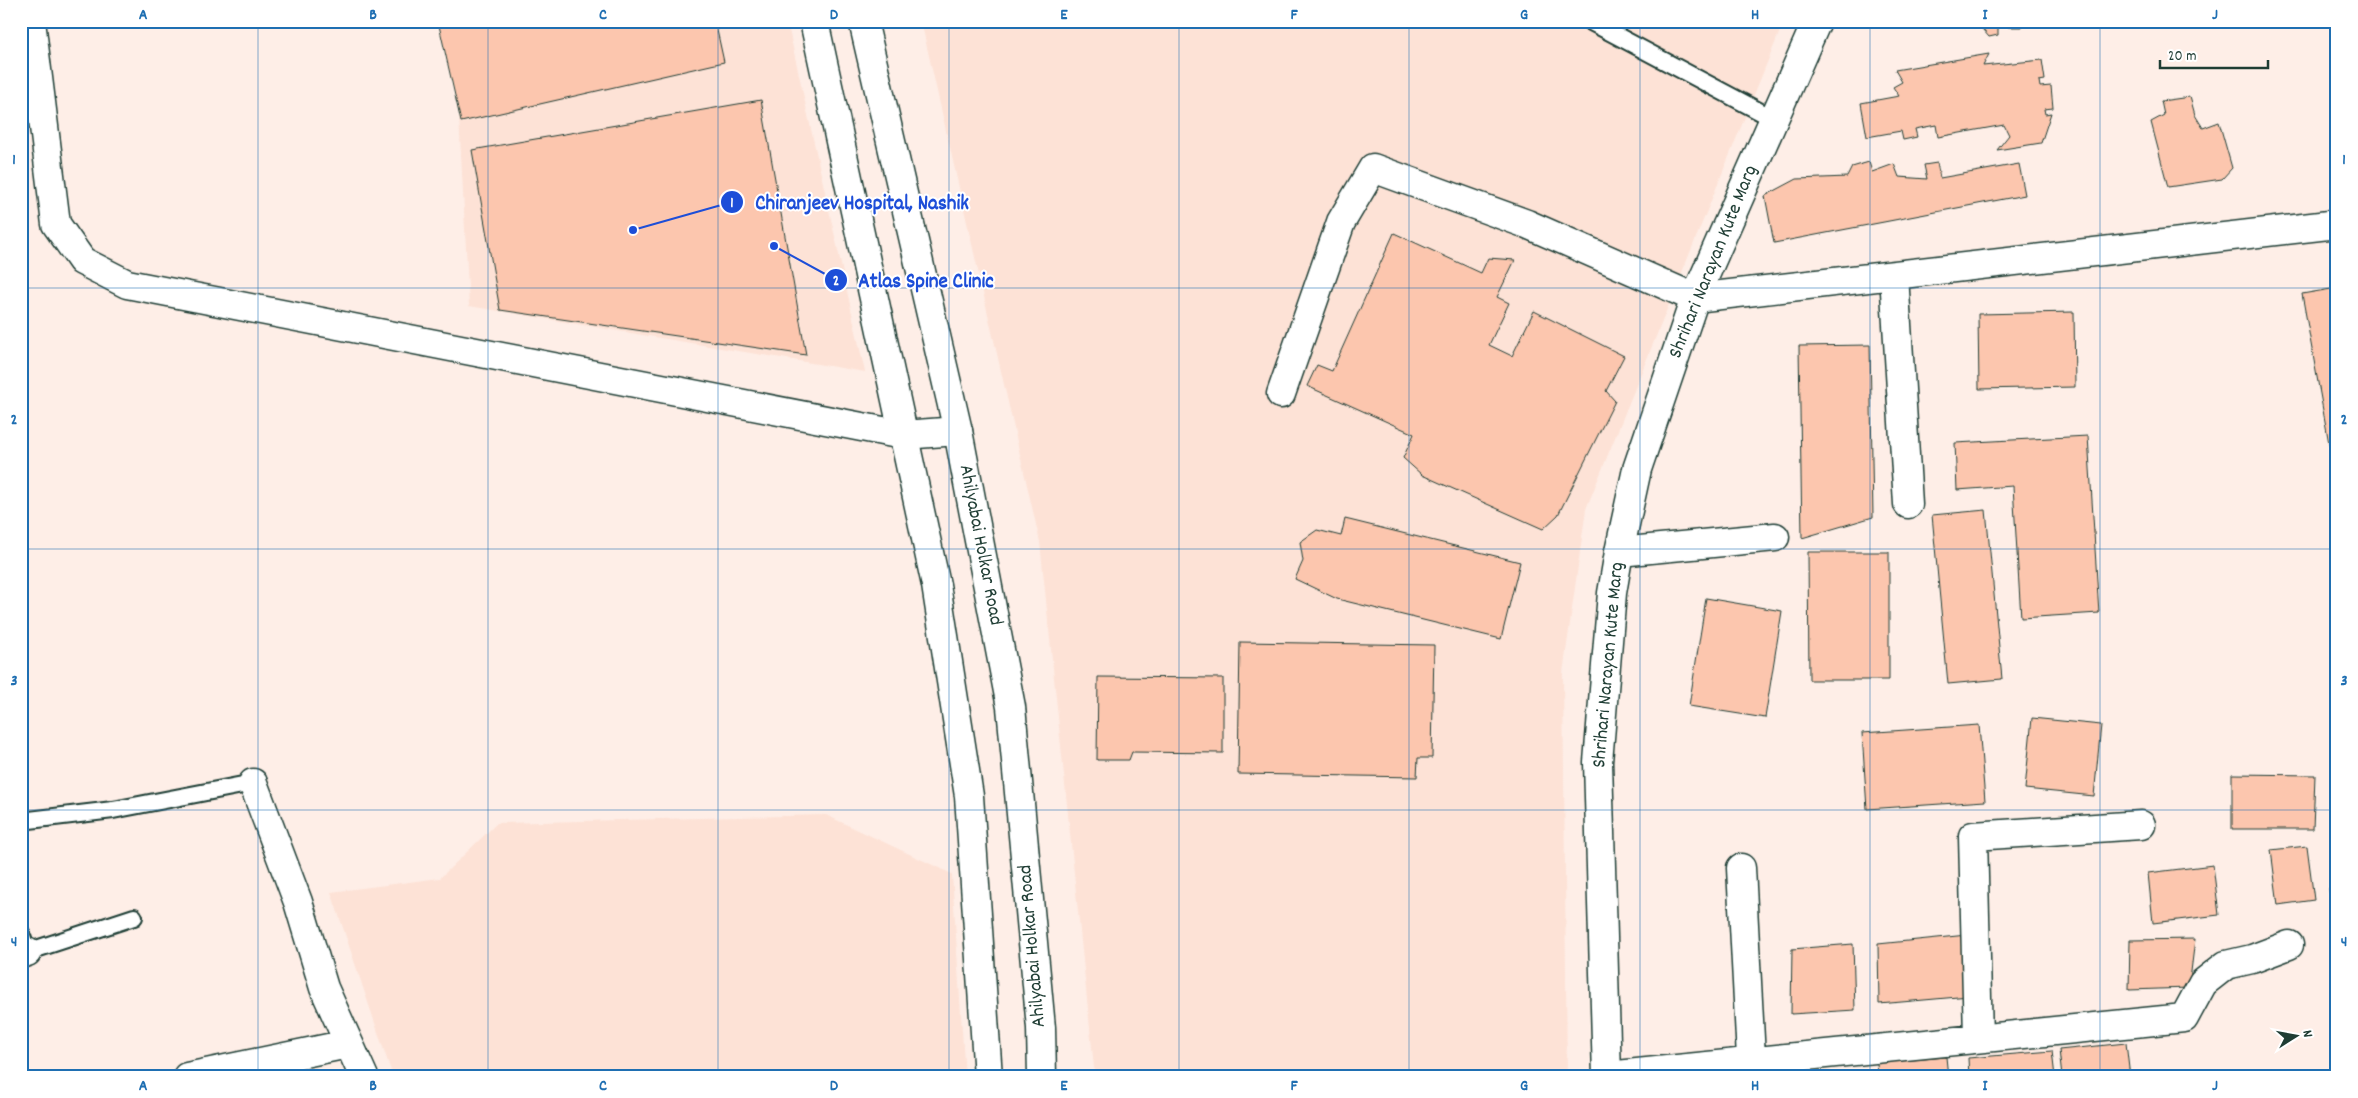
<svg xmlns="http://www.w3.org/2000/svg" width="2358" height="1098" viewBox="0 0 2358 1098" font-family="Dekko,sans-serif">
<style>
.built{fill:#fde2d6}
.building{fill:#fcc6ae;stroke:#1f3d34}
.lines{fill:none;stroke-linecap:round;stroke-linejoin:round}
.service-casing{stroke:#1f3d34;stroke-width:20}
.minor-casing{stroke:#1f3d34;stroke-width:31}
.tertiary-casing{stroke:#1f3d34;stroke-width:31}
.secondary-casing{stroke:#1f3d34;stroke-width:31}
.service{stroke:#fff;stroke-width:16}
.minor{stroke:#fff;stroke-width:28}
.tertiary{stroke:#fff;stroke-width:28}
.secondary{stroke:#fff;stroke-width:28}
.grid{fill:none;stroke:#1f6fb2;stroke-width:1;stroke-opacity:0.55}
.labels{text-anchor:middle;dominant-baseline:central;stroke-width:4;stroke-linejoin:round;paint-order:stroke}
.street-label{font-size:20px;fill:#1f3d34;stroke:#fff}
.leader{fill:none;stroke:#1d4ed8;stroke-width:2}
.callout-dot{fill:#1d4ed8;stroke:#fff;stroke-width:2}
.mark-label{font-size:15px;text-anchor:middle;font-weight:bold;fill:#fff}
.callout-label{font-size:21px;text-anchor:middle;font-weight:bold;fill:#1d4ed8;stroke:#fff;stroke-width:4;stroke-linejoin:round;paint-order:stroke}
.neatline{fill:none;stroke:#1f6fb2;stroke-width:2}
.grid-label{font-size:16px;text-anchor:middle;font-weight:bold;fill:#1f6fb2}
</style>
<rect width="100%" height="100%" fill="#feeee7"/>
<filter id="ink" filterUnits="userSpaceOnUse"><feTurbulence type="fractalNoise" baseFrequency=".02" numOctaves="2"/><feDisplacementMap in="SourceGraphic" scale="10" xChannelSelector="R" yChannelSelector="G"/><feConvolveMatrix kernelMatrix="1 2 1 2 8 2 1 2 1" color-interpolation-filters="sRGB"/></filter>
<g filter="url(#ink)">
<path class="built" d="M454 21H787L865 372 469 306Z
M921 21H1784L1586 509 1563 673 1567 1077H1095L1040 542Z
M826 815 952 874 965 1077H393L331 892 440 878 497 823Z"/>
<path class="building" d="M438 21H715L724 62 461 122Z
M1967 21H2003L1998 29V35L1989 37 1977 23 1967 26Z
M2004 21H2024L2022 27H2008Z
M1989 54 1983 66 2042 60 2045 80 2039 81 2040 87 2051 86 2053 108 2044 109 2045 114 2051 113 2041 143 1997 150 2009 135 2004 125 1938 137 1936 125 1915 129 1917 137 1903 140 1901 131 1867 137 1861 103 1899 96 1893 87 1902 82 1895 70Z
M2190 97 2195 115 2203 128 2219 122 2232 168 2222 179 2168 187 2151 122 2164 115 2161 101Z
M761 100 806 355 500 310 472 150Z
M1869 162 1872 172 1894 164 1899 177 1927 179 1924 165 1937 163 1940 178 2019 164 2025 195 1774 243 1765 196 1797 179 1847 177 1852 167Z
M1394 233 1481 273 1488 258 1515 260 1497 297 1509 303 1489 345 1512 356 1534 311 1624 356 1606 391 1615 401 1558 515 1543 529 1422 475 1403 458 1414 434 1307 386 1317 365 1332 371Z
M2337 288V459L2332 460 2302 294Z
M2074 312 2075 387 1979 389 1978 314Z
M1870 345 1873 517 1802 538 1799 346Z
M2088 436 2099 613 2021 618 2013 486 1957 490 1955 443Z
M1986 510 2002 679 1948 684 1932 515Z
M1345 519 1520 562 1501 639 1337 599 1295 579 1303 561 1300 542 1317 530 1341 536Z
M1808 552H1889V680H1809Z
M1706 598 1782 611 1765 718 1689 706Z
M1240 642 1434 645 1432 758H1418L1417 777 1238 774Z
M1098 677 1223 678V753L1132 752 1129 760H1097Z
M2032 718 2101 725 2094 796 2025 789Z
M1979 725 1985 801 1867 809 1862 733Z
M2232 774 2315 775 2313 829H2232Z
M2307 846 2314 900 2278 905 2271 850Z
M2213 865 2219 915 2153 923 2148 873Z
M2337 887V930H2333L2329 888Z
M1967 935 1969 996 1879 1004 1878 944Z
M2195 939 2189 988 2129 990 2130 940Z
M1853 944 1855 1010 1791 1014 1792 949Z
M2126 1043 2130 1077H2062L2059 1050Z
M2052 1051 2055 1077H1969L1968 1058Z
M1946 1057 1948 1077H1878L1877 1063Z"/>
<g class="lines">
<g class="service-casing">
<path id="service" d="M1589 21 1774 119
M21 821 113 810 253 783
M21 933 27 952 134 917"/>
</g>
<g class="minor-casing">
<path id="minor" d="M31 21 56 224 82 261 127 284 903 435 958 431
M1894 275 1908 504
M1281 394 1341 222 1373 168 1527 224 1695 298 2337 224
M1619 552 1775 537
M253 783 298 902 324 988 364 1077
M1741 868 1752 1077
M21 954 27 952
M1978 1038 1973 836 2141 825
M1607 1076 2184 1018 2203 983 2226 965 2252 959 2289 945
M187 1077 348 1044"/>
</g>
<g class="tertiary-casing">
<path id="tertiary" d="M1607 1077 1598 762 1612 593 1619 552 1637 469 1695 298 1817 21"/>
</g>
<g class="secondary-casing">
<path id="secondary" d="M814 21 936 585 969 796 988 1077
M863 21 958 431 1011 707 1041 1028 1042 1077"/>
</g>
<use href="#service" class="service"/>
<use href="#minor" class="minor"/>
<use href="#tertiary" class="tertiary"/>
<use href="#secondary" class="secondary"/>
</g>
</g>
<path class="grid" d="M258 21V1077M488 21V1077M718 21V1077M949 21V1077M1179 21V1077M1409 21V1077M1640 21V1077M1870 21V1077M2100 21V1077M21 288H2337M21 549H2337M21 810H2337"/>
<g class="labels">
<g class="street-label">
<text transform="translate(1714 262) rotate(-68)">Shrihari Narayan Kute Marg</text>
<text transform="translate(980 545) rotate(79)">Ahilyabai Holkar Road</text>
<text transform="translate(1609 665) rotate(-85)">Shrihari Narayan Kute Marg</text>
<text transform="translate(1033 946) rotate(-95)">Ahilyabai Holkar Road</text>
</g>
</g>
<path class="leader" d="M633 230L732 202M774 246L836 280"/>
<g class="callout-dot">
<circle cx="633" cy="230" r="5"/>
<circle cx="774" cy="246" r="5"/>
<circle cx="732" cy="202" r="12"/>
<circle cx="836" cy="280" r="12"/>
</g>
<g class="mark-label">
<text x="732" y="207">1</text>
<text x="836" y="285">2</text>
</g>
<g class="callout-label">
<text x="862" y="209">Chiranjeev Hospital, Nashik</text>
<text x="926" y="287">Atlas Spine Clinic</text>
</g>
<rect width="2358" height="1098" fill="none" stroke="#fff" stroke-width="55"/>
<g transform="translate(2296 1036) rotate(79)" stroke="#ffffff" stroke-width="4" paint-order="stroke">
<path d="M0-4L9 19L0 12L-9 19Z" fill="#1f3d34"/>
<text y="-8" font-size="14" font-weight="bold" text-anchor="middle" fill="#1f3d34">N</text>
</g>
<path d="M2160 60v8h108v-8" fill="none" stroke="#1f3d34" stroke-width="2.5"/>
<text x="2168" y="60" font-size="15" fill="#1f3d34" stroke="#ffffff" stroke-width="4" paint-order="stroke">20 m</text>
<rect x="28" y="28" width="2302" height="1042" class="neatline"/>
<g class="grid-label">
<text x="143" y="19">A</text>
<text x="373" y="19">B</text>
<text x="603" y="19">C</text>
<text x="834" y="19">D</text>
<text x="1064" y="19">E</text>
<text x="1294" y="19">F</text>
<text x="1524" y="19">G</text>
<text x="1755" y="19">H</text>
<text x="1985" y="19">I</text>
<text x="2215" y="19">J</text>
<text x="14" y="164">1</text>
<text x="2344" y="164">1</text>
<text x="14" y="424">2</text>
<text x="2344" y="424">2</text>
<text x="14" y="685">3</text>
<text x="2344" y="685">3</text>
<text x="14" y="946">4</text>
<text x="2344" y="946">4</text>
<text x="143" y="1090">A</text>
<text x="373" y="1090">B</text>
<text x="603" y="1090">C</text>
<text x="834" y="1090">D</text>
<text x="1064" y="1090">E</text>
<text x="1294" y="1090">F</text>
<text x="1524" y="1090">G</text>
<text x="1755" y="1090">H</text>
<text x="1985" y="1090">I</text>
<text x="2215" y="1090">J</text>
</g>
</svg>
